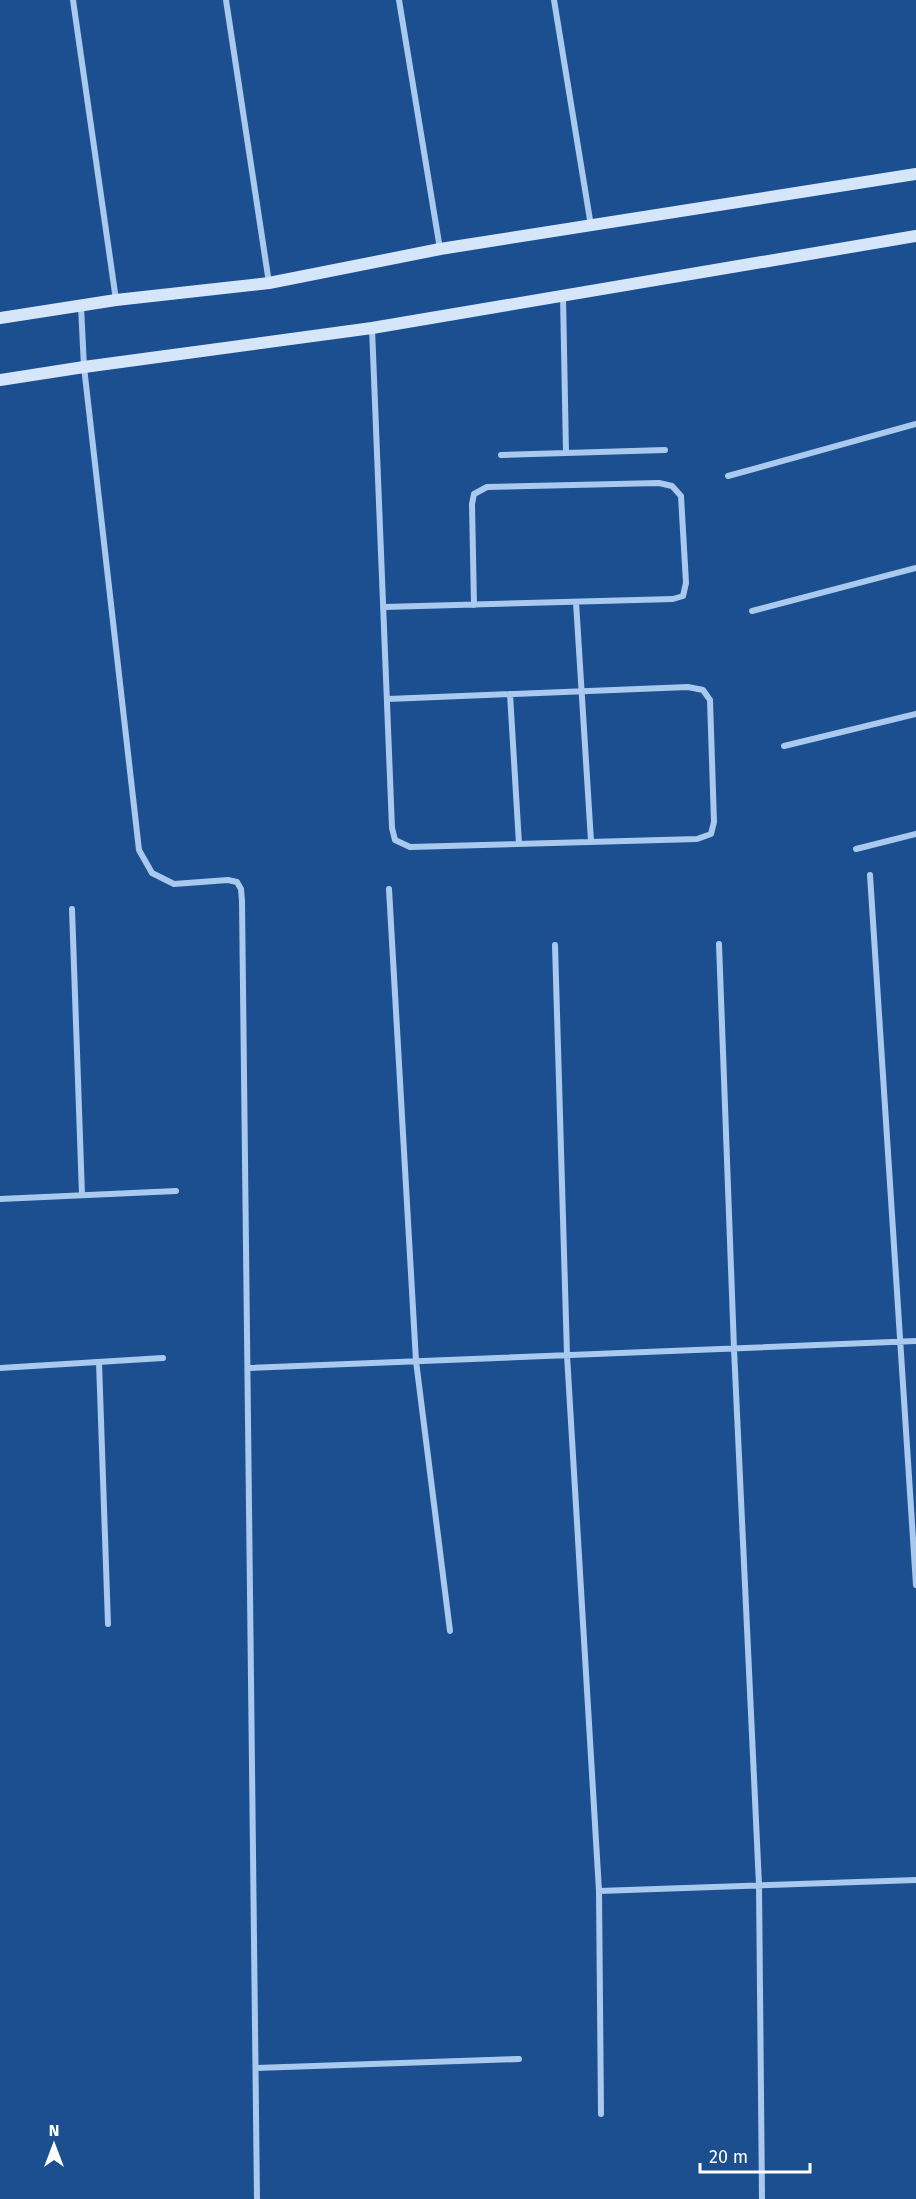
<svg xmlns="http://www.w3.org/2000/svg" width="916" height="2199" viewBox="0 0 916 2199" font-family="'Fira Sans',sans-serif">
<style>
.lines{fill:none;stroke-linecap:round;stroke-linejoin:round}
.street{stroke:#a9c9ee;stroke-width:6}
.secondary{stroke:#d6e6fa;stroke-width:12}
</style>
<rect width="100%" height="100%" fill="#1b4f8f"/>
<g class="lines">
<path class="street" d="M73 0 116 300
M226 0 269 283
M399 0 440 249
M554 0 591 226
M563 296 566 453
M81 306 84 367 139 850 152 873 174 884 228 880 237 882 241 889 242 901 257 2199
M372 328 392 828 395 840 410 847 697 839 711 834 714 822 710 700 703 690 688 687 388 699
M501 455 665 450
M728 476 916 424
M576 602 591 841
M384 607 673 599 683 596 686 583 681 496 672 486 659 483 487 487 474 494 472 504 474 605
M752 611 916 568
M510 694 519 844
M784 746 916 714
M856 849 916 834
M870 875 916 1585
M389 889 416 1361 450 1631
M72 909 82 1195
M719 944 734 1349 759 1885 762 2199
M555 945 567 1355 599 1891 601 2114
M0 1199 176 1191
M99 1362 108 1624
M0 1368 163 1358
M249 1368 916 1341
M599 1891 916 1880
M256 2068 519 2059"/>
<path class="secondary" d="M0 318 116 300 269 283 440 249 916 174
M0 380 84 367 372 328 916 236"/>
</g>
<g transform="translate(54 2145)" stroke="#1b4f8f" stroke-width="4.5" paint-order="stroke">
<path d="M0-4.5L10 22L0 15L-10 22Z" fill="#ffffff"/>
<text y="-9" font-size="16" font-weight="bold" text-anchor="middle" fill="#ffffff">N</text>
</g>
<path d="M700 2163v9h110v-9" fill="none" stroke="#ffffff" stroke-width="3"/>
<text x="709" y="2163" font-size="18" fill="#ffffff" stroke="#1b4f8f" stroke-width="4.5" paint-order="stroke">20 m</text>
</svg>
